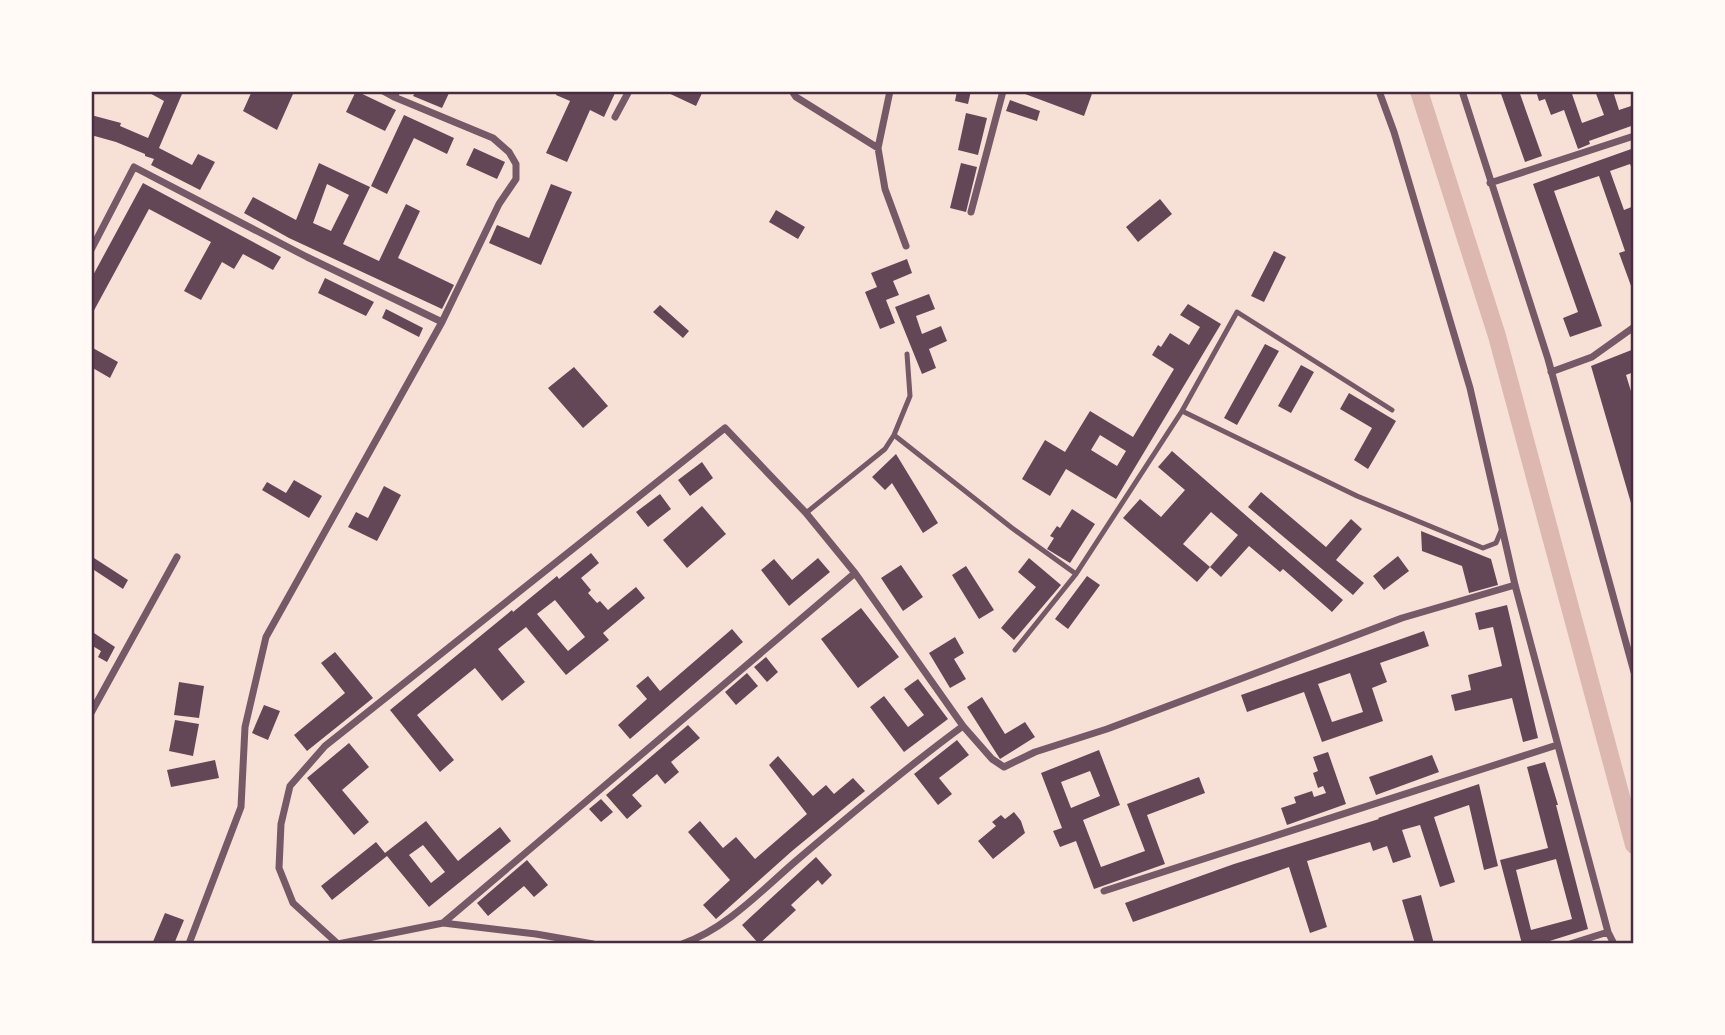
<svg xmlns="http://www.w3.org/2000/svg" width="1725" height="1035" viewBox="0 0 1725 1035" font-family="'Alegreya Sans',sans-serif">
<style>
.lines{fill:none;stroke-linecap:round;stroke-linejoin:round}
.canal{stroke:#dcb8b0;stroke-width:18}
.building{fill:#644757;fill-rule:evenodd}
.service{stroke:#755966;stroke-width:5}
.minor{stroke:#755966;stroke-width:7}
.neatline{fill:none;stroke:#4a2c40;stroke-width:2.5}
</style>
<rect width="100%" height="100%" fill="#f7e1d7"/>
<g class="lines">
<path class="canal" d="M1419 91 1497 336 1634 845"/>
</g>
<path class="building" d="M146 91H177L182 94 159 148 192 165 198 154 215 162 200 190 151 165 154 159 145 156V154L116 142 91 135V115L121 123 120 126 148 138 164 101Z
M252 91H286L293 94 277 130 243 111Z
M356 91 396 110 385 131 346 112Z
M416 91H450L442 108 413 96Z
M557 91 591 93 616 91 604 117 590 110 567 162 546 153 570 101 556 95Z
M664 91H703L696 106Z
M957 91H971L968 104 955 101Z
M1017 91H1093L1084 116Z
M1500 91H1519L1542 156 1525 162Z
M1536 91H1571L1582 123 1604 115 1595 91H1613L1619 110 1634 105V125L1589 141 1590 144 1578 149 1564 110 1551 115 1545 99 1539 101Z
M1010 100 1040 111 1037 121 1006 111Z
M966 113 987 118 978 155 958 150Z
M404 115 454 138 447 154 414 138 387 194 371 186Z
M474 148 505 162 497 179 466 165Z
M1634 148V173L1630 164 1610 171 1624 210 1634 206V294L1619 253 1625 251 1599 176 1554 191 1602 326 1570 337 1563 318 1578 312 1533 184Z
M319 163 370 187 343 244 379 261 406 204 420 211 398 258 454 285 442 309 289 238 244 213 253 197 296 220ZM327 184 349 195 331 231 313 223Z
M961 163 977 167 966 212 950 208Z
M143 183 281 257 273 270 243 254 234 269 222 262 201 300 184 291 211 242 149 209 91 316V279Z
M551 184 572 192 541 265 489 243 497 225 529 238Z
M1160 199 1172 214 1138 242 1126 227Z
M776 210 805 227 798 239 769 222Z
M1274 251 1286 257 1264 302 1251 296Z
M907 259 912 273 893 281 899 295 886 300 895 323 880 329 865 292 877 287 871 273Z
M325 278 374 302 366 316 318 293Z
M929 294 935 309 916 316 922 334 941 326 947 341 929 349 936 368 922 374 895 307Z
M1188 304 1221 324 1116 499 1066 469 1050 496 1022 479 1045 440 1065 452 1090 411 1133 437 1174 369 1152 355 1158 345 1161 347 1170 333 1189 345 1200 327 1180 315ZM1100 435 1126 451 1117 466 1091 450Z
M660 305 689 331 683 338 653 312Z
M386 309 423 328 419 337 382 318Z
M1265 344 1279 351 1237 425 1224 418Z
M91 347 118 362 110 378 91 367Z
M1634 349V372L1626 375 1634 401 1633 510 1591 366Z
M1301 365 1314 372 1291 413 1278 406Z
M574 367 608 406 583 428 548 388Z
M1349 393 1396 421 1368 469 1354 460 1372 428 1340 409Z
M1172 451 1343 600 1332 612 1283 569 1280 572 1249 546 1221 577 1210 567 1238 535 1211 512 1183 544 1210 567 1197 582 1123 518 1140 499 1161 517 1185 490 1158 467Z
M896 454 938 523 923 533 892 483 885 490 872 477Z
M702 462 713 478 690 496 678 480Z
M294 480 322 496 309 518 262 490 267 482 286 493Z
M384 486 401 495 377 541 348 527 356 512 368 518Z
M1261 492 1326 547 1351 519 1362 529 1336 560 1364 583 1353 595 1248 507Z
M660 494 671 509 648 527 636 512Z
M702 506 726 534 687 568 663 540Z
M1072 509 1095 524 1070 563 1047 549 1054 538 1050 536 1057 526 1060 528Z
M1421 531 1491 559 1498 585 1469 593 1462 566 1422 551Z
M591 553 599 563 581 578 591 590 588 593 597 603 600 601 608 610 636 587 645 598 603 633 609 640 566 675 526 627 498 649 525 682 502 701 475 668 417 715 454 760 440 772 390 710 512 610 513 612 557 576 559 579ZM555 600 585 637 568 651 537 614Z
M1398 556 1409 571 1384 590 1373 576Z
M94 558 128 580 123 589 91 568Z
M818 558 830 572 789 606 761 570 774 559 792 580Z
M1029 558 1061 585 1014 640 1001 628 1036 587 1018 572Z
M901 565 923 597 903 611 881 578Z
M966 566 994 610 979 619 952 575Z
M1087 576 1100 585 1068 629 1055 619Z
M1507 605 1538 738 1523 742 1512 698 1455 711 1451 695 1471 690 1468 675 1502 666 1493 627 1479 630 1475 613Z
M861 608 899 657 858 688 821 639Z
M732 629 743 642 630 739 618 725 647 699 636 686 648 676 660 691Z
M91 631 115 647 107 662 98 657 101 651 91 645Z
M1424 631 1429 646 1380 663 1387 682 1372 688 1383 721 1322 742 1304 692 1247 712 1241 695ZM1350 673 1363 712 1332 722 1318 684Z
M955 637 964 653 954 659 966 679 950 688 929 653Z
M335 652 373 698 307 751 294 735 345 693 321 663Z
M766 657 778 672 767 682 754 667Z
M747 673 758 686 736 705 725 692Z
M918 679 948 719 904 752 870 707 884 696 908 727 924 715 904 689Z
M179 682 204 686 199 718 174 715Z
M982 697 1005 734 1025 722 1035 737 1000 759 967 707Z
M264 705 280 711 268 740 252 733Z
M175 720 199 724 193 756 169 751Z
M688 725 700 738 671 762 679 772 665 784 657 774 632 795 642 806 627 819 606 795Z
M957 740 969 755 939 778 952 794 938 805 914 774Z
M349 743 369 767 342 790 369 822 354 835 307 778Z
M1099 750 1120 805 1083 820 1101 867 1145 851 1127 804 1199 777 1205 793 1147 815 1165 864 1094 889 1076 841 1060 847 1053 831 1062 828 1041 773ZM1090 771 1100 796 1071 808 1061 782Z
M1328 752 1346 804 1287 825 1281 808 1296 803 1294 797 1312 791 1314 797 1326 793 1323 786 1318 788 1313 773 1318 771 1313 757Z
M1432 755 1439 772 1376 795 1369 777Z
M778 756 813 796 826 785 834 794 853 778 865 791 792 851 716 919 703 905 730 880 688 832 700 821 723 848 736 837 755 859 807 814 769 765Z
M215 760 219 778 171 787 167 770Z
M1545 762 1558 805H1556L1588 929 1540 944H1522L1500 860 1548 848 1527 767ZM1556 859 1572 919 1531 930 1516 870Z
M1479 784 1498 866 1484 870 1469 805 1434 817 1455 882 1440 887 1420 825 1402 830 1411 857 1393 863 1387 846 1373 851 1370 842 1307 861 1327 927 1310 933 1289 867 1133 922 1125 903 1234 864 1379 819 1378 818Z
M601 799 613 812 601 822 589 809Z
M1014 812 1021 821 1025 833 993 859 978 841 996 826 992 822 1001 815 1005 819Z
M426 821 458 861 500 827 511 841 429 907 387 856 332 900 321 886 376 842 385 853ZM423 845 445 872 431 883 409 855Z
M816 857 832 875 822 885 818 880 791 905 796 910 759 944 742 925Z
M527 860 548 885 534 897 524 886 488 916 477 903Z
M1421 895 1434 944H1415L1402 900Z
M165 913 184 920 174 944H152Z"/>
<g class="lines">
<path class="service" d="M1182 411 1237 312 1392 410
M894 435 1012 528 1076 574 1182 411 1357 496 1483 548 1496 543 1501 531
M806 513 885 449 894 435 910 396 907 354
M1015 650 1076 574"/>
<path class="minor" d="M383 91 394 97
M792 91 796 97 878 148
M890 91 878 148 885 189 906 246
M1379 91 1394 132 1470 388 1515 585 1608 932 1614 944
M1462 91 1548 359 1634 672
M615 117 629 91
M1490 183 1634 136
M971 212 1003 91
M91 250 134 167 307 257 442 322 499 204 516 179V164L509 152 493 138 394 97 397 91
M1551 372 1592 357 1634 327
M91 713 177 557
M1104 891 1557 745
M443 923 855 573
M191 944 190 941 241 807 245 727 266 637 442 322
M593 944 536 934 443 923 338 944 293 903 279 868 281 824 290 786 325 746 725 428 806 513 855 573 963 726
M682 944C726 929 762 890 797 860 851 814 906 768 963 726L992 759 1004 767 1035 752 1107 729 1402 618 1515 585
M1570 944 1608 932"/>
</g>
<rect width="1725" height="1035" fill="none" stroke="#fffaf5" stroke-width="186"/>
<rect x="93" y="93" width="1539" height="849" class="neatline"/>
</svg>
